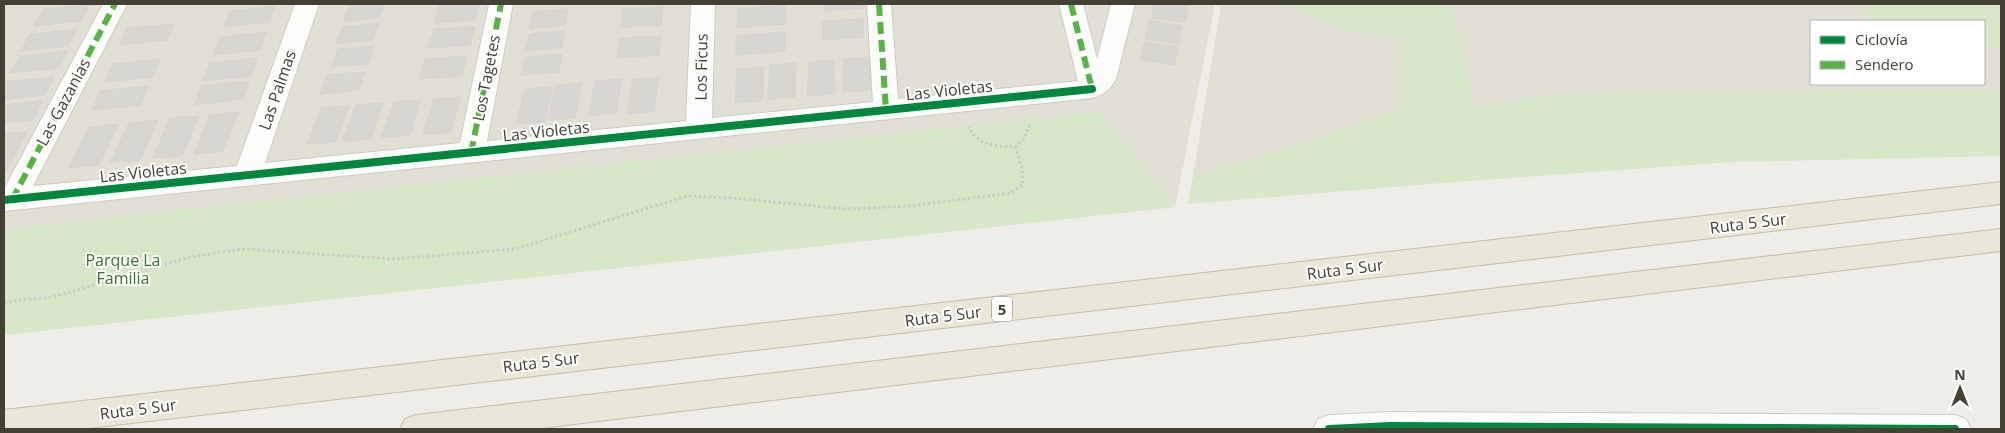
<svg xmlns="http://www.w3.org/2000/svg" width="2005" height="433" viewBox="0 0 2005 433" font-family="'Open Sans',sans-serif">
<style>
.residential{fill:#e2e0d4}
.green{fill:#d6e8c8}
.building{fill:#d7d6d0;stroke:#d6d4cd}
.lines{fill:none;stroke-linecap:round;stroke-linejoin:round}
.minor-casing{stroke:#cccbc5;stroke-width:2}
.highway-casing{stroke:#c4bea3;stroke-width:2}
.path{stroke:#cccbc6;stroke-width:3;stroke-dasharray:2.5 2.5;stroke-linecap:butt}
.minor{fill:#fcfcfb;fill-rule:evenodd}
.highway{fill:#eae7d9;fill-rule:evenodd}
.quiet{stroke:#57b346;stroke-width:6;stroke-dasharray:12 6;stroke-linecap:butt}
.cycleway-casing{stroke:#fff;stroke-width:11}
.cycleway{stroke:#00873e;stroke-width:8}
.labels{text-anchor:middle;dominant-baseline:central;stroke-width:4;stroke-linejoin:round;paint-order:stroke}
.shield{fill:#fff;stroke:#7b7971;stroke-width:1}
.shield-label{font-size:15px;font-weight:bold;fill:#434034}
.street-label{font-size:16px;fill:#434034;stroke:#fff}
.park-label{font-size:16px;fill:#39712b;stroke:#fff}
</style>
<rect width="100%" height="100%" fill="#eeede7"/>
<path class="residential" d="M4 4H1215L1175 207 4 335Z
M1221 4H1285L1344 30 1405 38 1402 109 1298 145 1193 177Z
M1451 4H1869L1866 21H1811V84H1984V47L2001 50V91L1560 93 1475 107Z"/>
<path class="green" d="M1285 4H1451L1475 107 1560 93 2001 91V156L1732 162 1429 184 1188 204 1193 177 1298 145 1402 109 1405 38 1344 30Z
M1869 4H2001V50L1984 47V21H1866Z
M1099 112 1175 207 4 335V229Z"/>
<path class="building" d="M384 4 379 18 343 21 350 5Z
M440 4H479L475 20 434 23Z
M825 4H864V8L825 11Z
M1154 4 1188 5 1185 22 1151 18Z
M89 5 81 21 34 26 43 9Z
M785 5 786 24 737 28 738 9Z
M275 6 269 22 224 27 230 11Z
M663 7 661 25 621 27 623 9Z
M568 9 565 25 529 29 533 12Z
M863 19 864 37 823 40V21Z
M1149 21 1182 26 1179 44 1145 39Z
M379 23 373 40 336 43 343 27Z
M174 24 167 40 120 45 127 28Z
M475 27 470 45 428 48 434 29Z
M77 29 68 46 21 51 30 34Z
M565 31 562 48 525 51 530 34Z
M266 32 260 50 213 55 220 37Z
M785 32V51L736 55V36Z
M661 36 659 55 617 58 620 38Z
M1144 42 1178 47 1175 65 1140 60Z
M374 46 368 64 331 67 338 49Z
M67 51 59 68 10 73 20 56Z
M562 54 559 72 521 75 526 57Z
M467 56 462 76 419 79 425 59Z
M869 57 870 90 843 92V59Z
M257 58 251 76 203 81 210 63Z
M160 59 153 77 105 82 113 64Z
M834 60 835 94 807 96 809 62Z
M796 63 795 97 768 99 770 65Z
M764 67 762 101 735 103 737 69Z
M365 72 359 90 320 94 327 75Z
M54 77 45 95 4 100 5 82Z
M659 77 654 111 627 114 633 79Z
M622 79 616 113 589 116 595 81Z
M249 81 243 99 195 105 201 86Z
M582 83 575 118 548 120 556 85Z
M148 86 141 105 92 110 100 91Z
M552 87 545 122 516 124 525 89Z
M461 97 451 132 423 135 434 99Z
M43 100 33 120 4 123V105Z
M421 100 410 135 381 138 394 102Z
M383 103 371 139 342 141 356 105Z
M349 106 336 142 307 144 321 108Z
M239 112 223 151 194 154 210 115Z
M199 116 182 156 153 158 170 118Z
M158 120 140 160 110 163 129 123Z
M118 124 99 165 69 168 89 127Z
M27 132 5 173 4 174V134Z"/>
<g class="lines">
<g class="minor-casing">
<path id="minor" d="M103 4H127L33 186 237 166 295 4H319L265 163 460 143 489 4H513L487 141 686 121 691 4H715L712 118 873 102 867 4H891L898 99 1078 81 1059 4H1083L1097 59 1111 4H1135L1116 79C1111 89 1103 95 1092 98L4 211V189Z
M1390 412 1955 415 1966 419 1971 429H1313L1318 419 1329 415Z"/>
</g>
<g class="highway-casing">
<path id="highway" d="M2001 182V204L81 429H4V410Z
M2001 229V251L533 429H400L405 419 416 415Z"/>
</g>
<path class="path" d="M1015 147 1024 139 1030 123
M4 302 53 297 190 257 242 249 395 259 515 249 687 196 732 198 847 209 911 206 1011 193 1023 185 1022 168 1015 147C997 146 977 146 969 127"/>
<use href="#minor" class="minor"/>
<use href="#highway" class="highway"/>
<path class="quiet" d="M879 4 886 110
M1071 4 1092 89
M471 153 501 4
M12 200 115 4"/>
<g class="cycleway-casing">
<path id="cycleway" d="M4 200 1092 89
M1329 429 1390 426 1955 429"/>
</g>
<use href="#cycleway" class="cycleway"/>
</g>
<g class="labels">
<rect class="shield" x="992" y="296.5" width="20" height="25" rx="4"/>
<g class="shield-label">
<text x="1002" y="309">5</text>
</g>
<g class="street-label">
<text transform="translate(701 67) rotate(-89)">Los Ficus</text>
<text transform="translate(486 78) rotate(-79)">Los Tagetes</text>
<text transform="translate(277 90) rotate(-71)">Las Palmas</text>
<text transform="translate(949 90) rotate(-6)">Las Violetas</text>
<text transform="translate(63 102) rotate(-62)">Las Gazanias</text>
<text transform="translate(546 131) rotate(-6)">Las Violetas</text>
<text transform="translate(143 172) rotate(-6)">Las Violetas</text>
<text transform="translate(1748 223) rotate(-7)">Ruta 5 Sur</text>
<text transform="translate(1345 269) rotate(-7)">Ruta 5 Sur</text>
<text transform="translate(943 316) rotate(-7)">Ruta 5 Sur</text>
<text transform="translate(541 362) rotate(-7)">Ruta 5 Sur</text>
<text transform="translate(138 409) rotate(-7)">Ruta 5 Sur</text>
</g>
<g class="park-label">
<text x="123" y="260">Parque La<tspan x="123" dy="18">Familia</tspan></text>
</g>
</g>
<rect width="2005" height="433" fill="none" stroke="#434034" stroke-width="10"/>
<rect x="1810" y="20" width="175" height="65" fill="#ffffff" stroke="#b4b3ae"/>
<rect x="1820" y="36" width="25" height="8" fill="#00873e" stroke="#b4b3ae"/>
<text x="1855" y="45" font-size="15" fill="#434034">Ciclovía</text>
<rect x="1820" y="61" width="25" height="8" fill="#57b346" stroke="#b4b3ae"/>
<text x="1855" y="70" font-size="15" fill="#434034">Sendero</text>
<g transform="translate(1960 388)" stroke="#ffffff" stroke-width="4" paint-order="stroke">
<path d="M0-4L9 19L0 12L-9 19Z" fill="#434034"/>
<text y="-8" font-size="14" font-weight="bold" text-anchor="middle" fill="#434034">N</text>
</g>
</svg>
